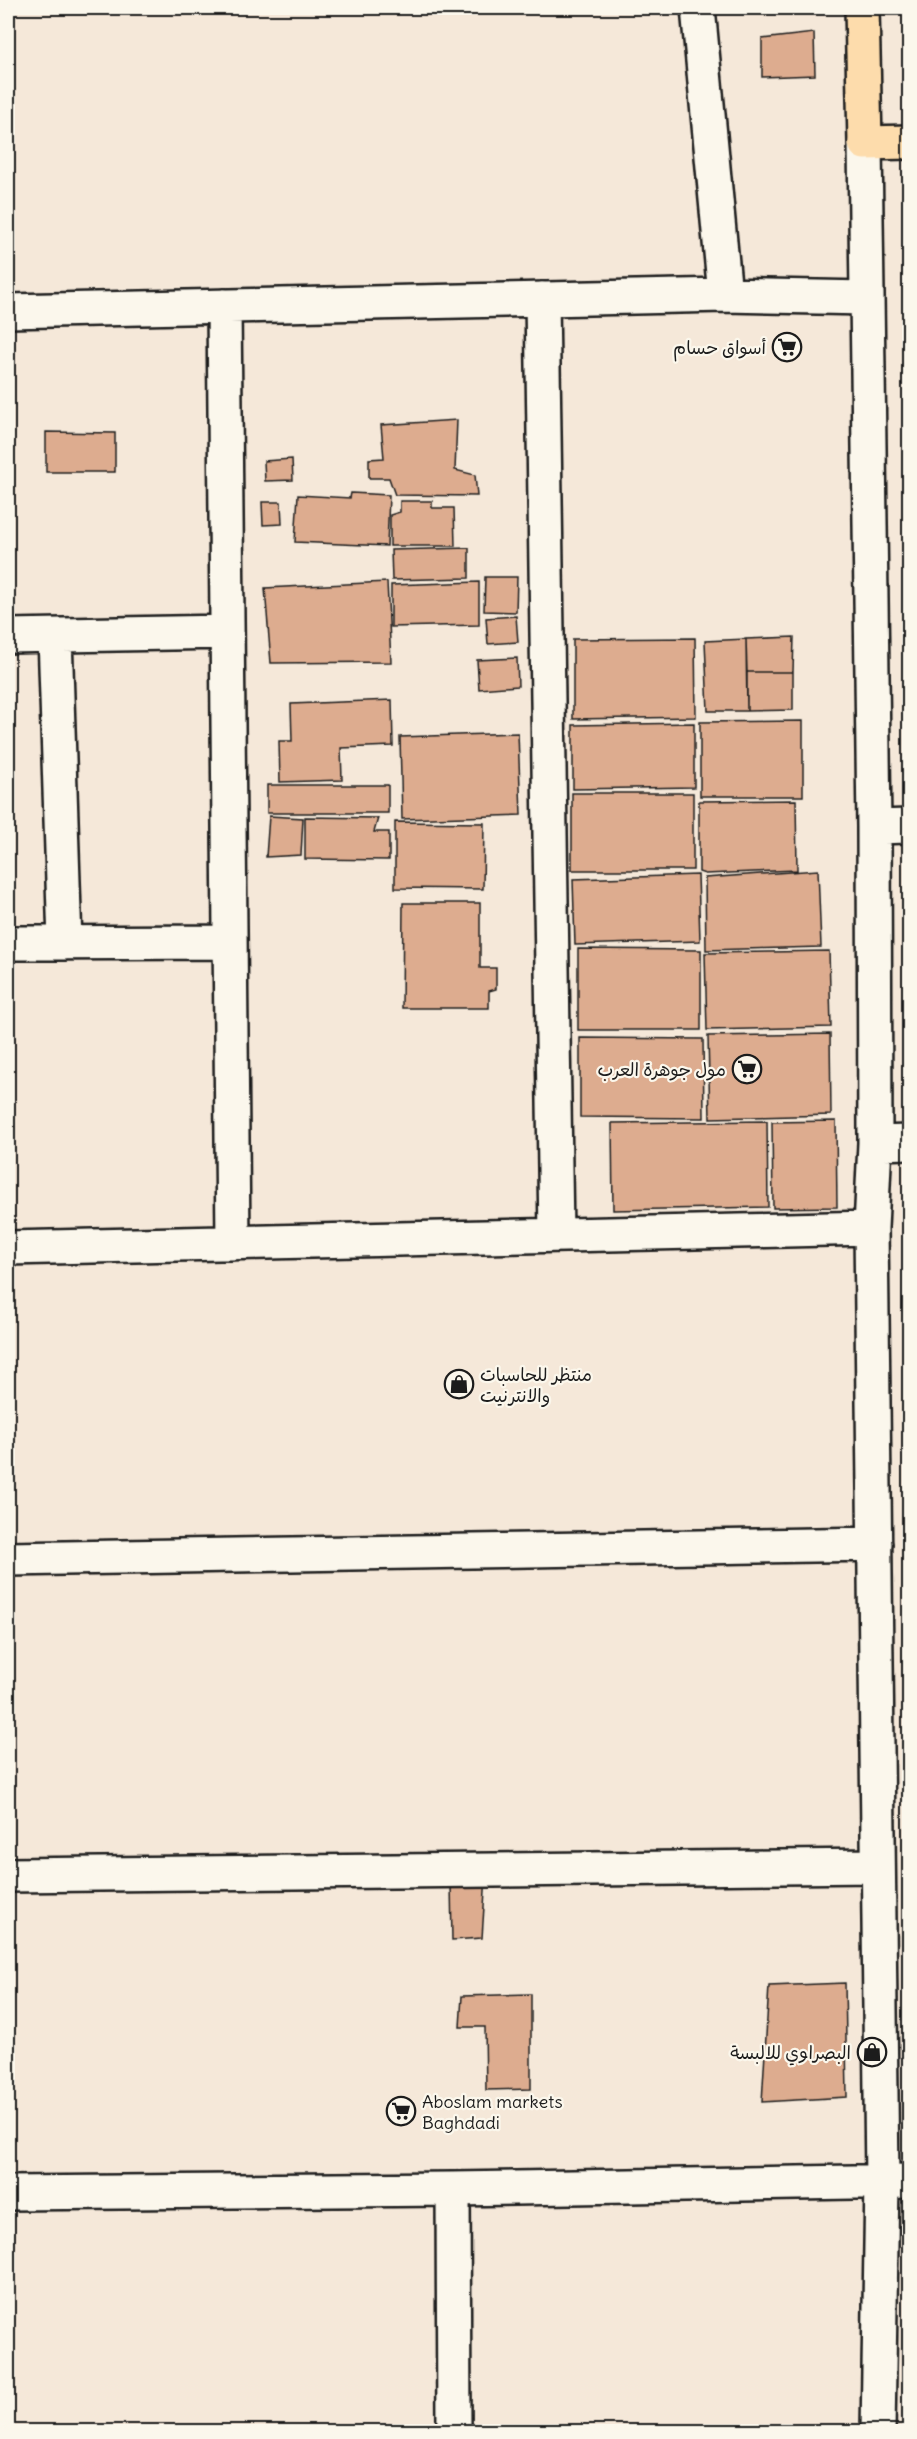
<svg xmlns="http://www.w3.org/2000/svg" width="917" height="2439" viewBox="0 0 917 2439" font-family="Delius,'Playpen Sans Arabic',sans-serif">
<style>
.building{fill:#ddac8f;stroke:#1c1c1c;stroke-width:1.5}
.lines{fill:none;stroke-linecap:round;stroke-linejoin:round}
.minor-casing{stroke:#1c1c1c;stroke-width:38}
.major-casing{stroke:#1c1c1c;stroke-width:38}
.minor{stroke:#fbf7ec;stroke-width:33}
.major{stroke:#fddcac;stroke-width:33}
.labels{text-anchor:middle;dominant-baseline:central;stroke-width:4.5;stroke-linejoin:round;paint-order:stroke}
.poi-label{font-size:18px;fill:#1c1c1c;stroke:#fbf7ec;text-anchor:end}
</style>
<rect width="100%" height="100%" fill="#f5e8d9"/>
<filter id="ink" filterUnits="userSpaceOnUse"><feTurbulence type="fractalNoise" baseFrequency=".0167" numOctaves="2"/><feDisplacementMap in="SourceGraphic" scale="12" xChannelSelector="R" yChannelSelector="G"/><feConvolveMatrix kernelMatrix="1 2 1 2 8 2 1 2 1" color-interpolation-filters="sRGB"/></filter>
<g filter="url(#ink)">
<path class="building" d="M814 33 815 75 762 77V39Z
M457 420 455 470 475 475 477 496 395 495 389 478H369V459L384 458 381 425Z
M46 432 115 433V472H46Z
M292 459 293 480 265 481 264 461Z
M351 493 389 495 387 546 295 542 298 495 350 498Z
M400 501H432V508H454L455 546H390V515L400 512Z
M262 502H281L282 524 263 525Z
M469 548V578L392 580 391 550Z
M485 577H517L516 612 484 611Z
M387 582 391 662 271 663 265 588Z
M479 582V625L391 627V585Z
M516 616 518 642 488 644 486 618Z
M794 637 793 672H747L746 639Z
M695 638 696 717 573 719V639Z
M746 639 747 711H708L705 641Z
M517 658 518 686 479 689 477 660Z
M747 672H793V710L747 711Z
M392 700 393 746 341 748 342 780 280 782 279 741H292L291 704Z
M803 721V796H700V722Z
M694 723V787L573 789V725Z
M518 733 521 815 402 819 400 737Z
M267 785H388V813H267Z
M572 793H693V870H572Z
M796 800 797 870 705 874 699 872V801Z
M269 816 303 818 301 855 266 857Z
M305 817 378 818 374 832H389V860L305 859Z
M395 822 484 823 483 889 395 888Z
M818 870 821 947 706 950 705 878Z
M698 875 700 941 575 945 573 879Z
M403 903H480V968H496V989L489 991V1008H402Z
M578 949 701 950V1030H578Z
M829 951 831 1027 707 1030 705 953Z
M830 1034 831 1115 710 1118 708 1036Z
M580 1038 703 1039 704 1118 580 1117Z
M767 1121 768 1207 613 1210 612 1123Z
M836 1121 837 1207 773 1208 772 1122Z
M486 1875 482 1938 452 1940 451 1882Z
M845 1983 847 2097 762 2102 769 1986Z
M531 1994V2089L486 2090 485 2027H460L462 1996Z"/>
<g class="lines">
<g class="minor-casing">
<path id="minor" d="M698 8 725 295
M865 143 874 827 875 1143 871 1228 882 2181 878 2432
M542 299 556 1235
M224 306 233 1243
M8 311 725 295 867 298
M8 636 227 632
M55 636 65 943
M874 827 910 826
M8 943 230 942
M875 1143 910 1142
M8 1248 871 1228
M8 1559 875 1544
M8 1875 878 1866
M453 2189 454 2432
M8 2193 453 2189 910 2181"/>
</g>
<g class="major-casing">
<path id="major" d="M862 8 865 143 910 142"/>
</g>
<use href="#minor" class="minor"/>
<use href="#major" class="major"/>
</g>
</g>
<defs>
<g id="supermarket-ring" transform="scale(1.5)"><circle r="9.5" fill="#fbf7ec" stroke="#1c1c1c" stroke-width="1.5"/><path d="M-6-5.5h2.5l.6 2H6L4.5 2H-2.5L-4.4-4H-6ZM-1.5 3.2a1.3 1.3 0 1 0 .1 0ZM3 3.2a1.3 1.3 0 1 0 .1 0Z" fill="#1c1c1c"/></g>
<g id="shop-ring" transform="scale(1.5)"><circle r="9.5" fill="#fbf7ec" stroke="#1c1c1c" stroke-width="1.5"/><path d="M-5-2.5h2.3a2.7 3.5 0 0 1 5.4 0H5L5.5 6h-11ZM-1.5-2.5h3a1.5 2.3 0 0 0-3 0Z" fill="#1c1c1c"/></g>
</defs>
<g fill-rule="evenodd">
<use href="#supermarket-ring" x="787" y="347"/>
<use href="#supermarket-ring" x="747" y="1069"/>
<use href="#shop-ring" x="459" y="1384"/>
<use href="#shop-ring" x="872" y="2052"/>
<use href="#supermarket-ring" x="401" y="2111"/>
</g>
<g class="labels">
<g class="poi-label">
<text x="766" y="347">أسواق حسام</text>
<text x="726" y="1069">مول جوهرة العرب</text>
<text x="480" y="1374" text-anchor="start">منتظر للحاسبات<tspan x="480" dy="21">والانترنيت</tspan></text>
<text x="851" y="2052">البصراوي للالبسة</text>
<text x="422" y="2101" text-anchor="start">Aboslam markets<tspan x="422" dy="21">Baghdadi</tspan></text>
</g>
</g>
<rect width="917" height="2439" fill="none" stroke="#fbf7ec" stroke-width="30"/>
<rect x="15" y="15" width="887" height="2409" fill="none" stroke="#1c1c1c" stroke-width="2" filter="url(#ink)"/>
</svg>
